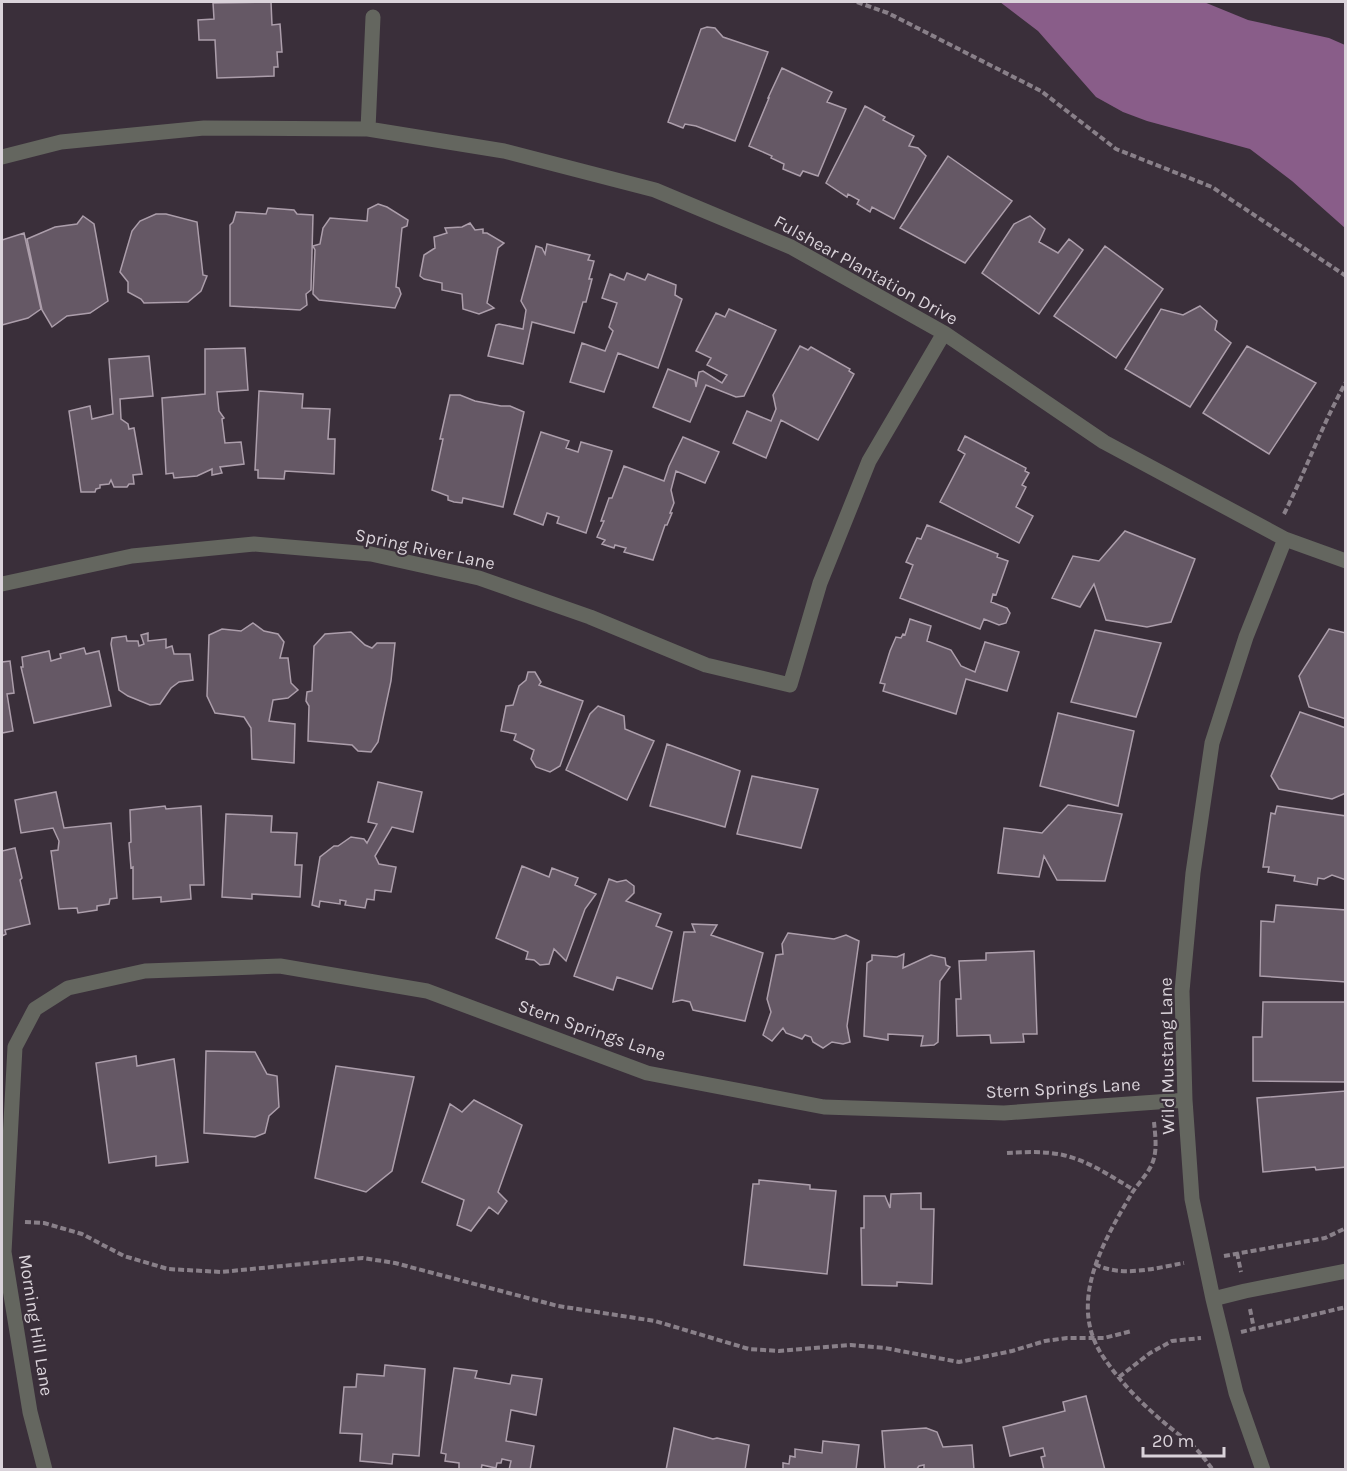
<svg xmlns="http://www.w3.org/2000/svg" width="1347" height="1471" viewBox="0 0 1347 1471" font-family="Karla,sans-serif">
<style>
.water{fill:#895d89}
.building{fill:#655865;stroke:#ac9eab;stroke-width:1.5}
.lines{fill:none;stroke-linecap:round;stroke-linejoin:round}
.path{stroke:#898089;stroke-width:4;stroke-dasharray:6 3;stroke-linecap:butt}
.street{stroke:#64665f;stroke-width:15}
.labels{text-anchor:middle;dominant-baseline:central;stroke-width:4.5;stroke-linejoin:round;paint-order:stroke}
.street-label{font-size:18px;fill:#dad3da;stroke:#3a2f3a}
</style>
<rect width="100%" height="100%" fill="#3a2f3a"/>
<path class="water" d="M1000 2H1204L1248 20 1329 38 1345 45V228L1292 181 1250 149 1147 121 1123 112 1096 97 1038 31Z"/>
<path class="building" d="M271 2 272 25 280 24 282 52H277L278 67H274V76L217 78 215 40H199L198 20 214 19 213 3Z
M707 27 715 28 723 37 768 52 735 141 696 126 685 124 683 128 668 122 701 29Z
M782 68 832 92 827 102 846 109 818 176 803 171 800 176 783 169 784 164 771 158 772 156 749 146 769 98H768Z
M865 106 885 117 883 120 914 136 909 146 918 148 926 156 894 219 872 207 870 212 857 204 859 200 848 194 847 197 826 183Z
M948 156 1012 201 965 263 900 228Z
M378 204 387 207 408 220 407 226 402 228 396 287 399 288 401 294 395 308 319 300 313 294 315 250 313 246 320 244 323 228 330 218 367 221 368 209Z
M268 208 294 210 297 214 313 215 311 290 306 294 307 305 300 310 230 306V225L233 222 236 212 266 214Z
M156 214H166L197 222 203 275 207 276 201 291 188 302 144 303 141 299 128 292V282L120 272 132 231 140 221Z
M83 216 94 224 108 301 90 313 67 316 52 327 42 310 27 239 55 227 77 224Z
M1030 216 1045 229 1039 242 1058 253 1069 239 1083 250 1039 314 982 273 1014 224Z
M470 223 475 230 483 229V233H487L504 243 498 248 487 303 494 308 479 314 463 309 462 294 442 290V283L424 279 420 276 424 255 435 248 434 237 447 233 445 228 462 227Z
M24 233 41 309 28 318 2 325V240Z
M547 244 590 255 588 260 594 261 589 279H592L586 302H583L574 333 532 322 523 364 488 356 496 325 499 324 523 329 526 310 521 301 536 246 542 248 545 254Z
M1105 246 1163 289 1116 358 1054 316Z
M627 273 645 280 648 274 676 285 675 295 682 299 658 368 618 353 604 392 570 382 582 343 605 351 613 331 609 327 617 303 602 298 610 274 624 280Z
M1200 306 1217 321 1215 330 1231 343 1190 407 1125 369 1161 309 1183 315Z
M729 309 776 330 744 396 736 397 706 385 690 422 653 407 668 369 695 380 696 387 699 372 703 371 722 383 727 375 707 365 711 358 696 351 716 313 725 317Z
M800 346 808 350 811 347 850 369 849 371 854 374 818 440 781 420 766 458 733 443 747 411 771 421 776 409 773 395Z
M1247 346 1316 383 1269 454 1203 413Z
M245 348 248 390 217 392 219 411 224 418 222 419 225 443 241 442 244 464 220 467 222 473 212 475V469L197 476 174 478 173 473 166 474 162 398 205 394V349Z
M149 356 153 396 120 399 121 419 128 424 129 429 134 428 142 474 133 475 134 484H129L127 487H114L111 480 109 484 100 485V488L96 489 95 492H81L69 411 90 406 92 419 113 414 109 359Z
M259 391 303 394 302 408 330 409 328 439H335L334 474 285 471 284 479 258 478V470H255Z
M450 395H460L475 401 501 406H510L524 412 503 507 463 498 462 503 454 502 448 500V496L432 490 443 439H440Z
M541 432 569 441 566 448 578 452 581 442 612 451 586 533 557 523 559 517 547 513 543 525 514 514Z
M965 436 1026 468 1025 471 1029 473 1022 485 1026 487 1016 507 1033 516 1019 543 940 502 965 454 958 450Z
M683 437 719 452 705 483 676 471 671 490 674 503 670 513H672L667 525H665L653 560 624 552 626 548 615 545 614 548 602 544 605 540 597 537 604 521H601L609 498H612L624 466 664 481 669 466Z
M927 525 998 554 997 557 1008 561 996 595 993 594 991 602 1007 608 1010 613 1006 623 999 625 984 619 980 629 900 598 913 565 906 562 917 538 921 539Z
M1125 531 1195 559 1171 622 1147 627 1106 620 1094 584 1080 607 1052 598 1073 556 1099 561Z
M910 619 931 626 927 641 951 650 961 666 975 672 985 642 1019 652 1007 691 966 679 956 714 883 691 885 684 880 683 890 651 896 637 901 638 903 634 905 635Z
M253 623 264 631 278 634 284 642 280 658H288L291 683 298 690 288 698 273 700 269 721 295 724 294 763 252 759 251 728 244 717 215 713 207 696 209 635 222 629 241 631Z
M1329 629 1346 633V719L1309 707 1299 676Z
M1095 630 1161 643 1136 717 1071 702Z
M351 632 365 645 372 648 377 643H395L391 681 378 742 371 752 358 751 352 745 308 741 309 706 306 701 307 692 312 691 314 646 325 634Z
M148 633V641L166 639V648L172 646 174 654H190L193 680 179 682 171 688 160 704 150 705 128 696 119 690 111 644 112 638 126 636 127 641H138L139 646 144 644 141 635Z
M84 648 86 654 99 651 111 706 34 723 21 667H23L22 657 49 651 51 661 61 658 60 654Z
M10 661 14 693 7 694 13 731 2 733V662Z
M528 672H535L541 682 539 685 583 701 560 766 550 772 536 767 531 759 534 750 514 740 516 734 501 731 506 706 513 705 519 686 526 680Z
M598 706 624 716 625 729 654 741 627 800 566 770 590 714Z
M1300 712 1346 728V793L1332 799 1279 789 1271 776Z
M1058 713 1134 731 1118 806 1040 786Z
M667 744 740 771 725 827 650 806Z
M752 776 818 789 801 848 737 834Z
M378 782 422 792 413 832 392 827 375 856 379 864 396 867 391 892 375 890 374 900 367 899 365 908 345 905 346 901 340 900V904L320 901 319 907 312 905 320 857 334 846H338L351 837 364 839 367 843 377 824 368 822Z
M56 792 64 828 111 823 117 898 110 899 109 904 97 906V910L78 913 77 908 59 909 51 851 58 850 59 841 53 828 21 833 15 800Z
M1068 805 1122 814 1105 881 1057 880 1044 856 1039 877 998 873 1004 828 1042 833Z
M165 806 166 809 201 806 204 885H190L191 899 161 902V897L133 899V867L131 868 129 843 131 842 130 810Z
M1277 806 1346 816V880L1332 875 1324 879 1318 878 1317 885 1294 881 1295 876 1268 872 1269 867H1263L1271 813 1275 814Z
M226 814 272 816 271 832 297 833 295 865H302L300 897 252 894V899L222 897Z
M15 848 22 878 20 880 30 924 5 930 6 934 2 936V851Z
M522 866 549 877 552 868 578 878 575 885 596 894 585 909 566 961 554 949 549 964 540 965 534 960 526 959 528 952 496 938Z
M609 879 617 882 626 880 634 886V893L626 901 661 914 656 926 672 932 652 989 617 977 613 990 574 976Z
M1276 905 1346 910V982L1260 976 1261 921 1274 922Z
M692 924 717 925 711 935 763 953 745 1021 693 1010 690 1002 682 1000 673 1002 684 932H695Z
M788 933 834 939 846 935 859 941 847 1026 850 1042 843 1044 832 1042 823 1048 813 1042 811 1037 805 1035 802 1039 786 1033 783 1028 772 1041 763 1035 771 1012 767 999 776 955 783 954 782 944Z
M1034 951 1037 1034H1023L1024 1042 991 1043 990 1035 957 1036 956 999H961L959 961 986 960V953Z
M904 954 903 968 931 955 945 958 946 965 950 967 940 981 938 1042 934 1045 921 1046 923 1036 888 1034V1040L864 1036 867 963 872 960V955L897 957Z
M1263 1002H1346V1082L1253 1081V1037H1262Z
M206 1051 255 1052 267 1074 277 1076 279 1107 269 1116 265 1133 255 1137 204 1133Z
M136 1056 137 1066 174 1059 188 1162 156 1166V1156L109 1163 96 1063Z
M336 1066 414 1077 392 1171 366 1192 315 1178Z
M1346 1091V1167L1316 1170 1315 1167 1263 1172 1257 1098Z
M474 1100 522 1125 498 1192 507 1201 498 1214 489 1207 471 1231 457 1225 464 1200 422 1182 450 1104 462 1112Z
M759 1180 810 1185V1189L836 1191 827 1274 744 1265 753 1184H759Z
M921 1193V1209H934L932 1284 897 1282V1286L862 1285 861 1228H864V1196H885L890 1208 891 1194Z
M385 1365 425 1369 419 1456 393 1454 392 1464 360 1461 362 1434 340 1433 344 1387H356L357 1374 384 1376Z
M454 1368 477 1371 475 1378 510 1384 512 1375 542 1379 536 1415 511 1410 506 1441 534 1446 530 1470H509L511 1461 502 1459 501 1463H497L496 1468 482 1465 481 1470H459V1463L445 1461 446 1454 441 1453Z
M1086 1396 1105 1470H1044L1041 1457 1045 1456 1043 1448 1010 1456 1003 1427 1065 1411 1063 1402Z
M674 1428 713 1439 717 1438 749 1445 745 1470H666Z
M926 1428 937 1432 943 1447 972 1445 974 1470H924V1465L919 1466 916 1470H885L882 1431Z
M823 1441 859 1445 856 1470H783V1463L789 1464 790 1456 795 1457V1449L822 1453Z"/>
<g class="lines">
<path class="path" d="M857 2 888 13 1041 91 1116 149 1212 187 1346 276
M1284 514C1306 470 1322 425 1346 382
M1154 1122C1155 1133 1157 1147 1154 1158 1151 1171 1139 1182 1132 1193 1103 1242 1066 1304 1104 1358 1121 1383 1144 1406 1167 1425 1175 1432 1184 1438 1192 1445 1200 1452 1206 1461 1213 1470
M1007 1153C1025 1152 1045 1151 1063 1155 1089 1161 1112 1177 1134 1190
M25 1222 44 1223 82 1234 124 1256 168 1269 221 1272 363 1258 395 1263 558 1306 655 1321 749 1349 779 1351 851 1345 885 1348 959 1362 1012 1351 1045 1341 1067 1338H1104L1132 1331
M1237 1253 1241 1272
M1224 1256 1325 1238 1346 1228
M1095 1264C1121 1278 1156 1268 1184 1263
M1250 1309 1254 1329
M1241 1332 1346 1307
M1119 1377 1150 1353 1172 1341 1201 1338"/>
<path class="street" d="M368 129 373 17
M2 157 61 142 204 128 368 129 504 151 655 190 791 247 944 333 1104 442 1285 539 1346 561
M2 584 132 556 254 544 371 554 479 578 590 617 706 665 790 685 820 583 869 461 944 333
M1213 1299 1245 1291 1346 1271
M45 1470 30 1412 4 1252 15 1047 35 1009 68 988 145 971 280 966 427 991 647 1073 824 1107 1004 1113 1185 1100
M1263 1470 1236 1393 1213 1299 1192 1199 1185 1100 1182 991 1193 873 1212 743 1246 637 1285 539"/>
</g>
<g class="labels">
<g class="street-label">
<text transform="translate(866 270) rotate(29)">Fulshear Plantation Drive</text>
<text transform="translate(425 549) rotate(12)">Spring River Lane</text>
<text transform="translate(592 1030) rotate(19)">Stern Springs Lane</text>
<text transform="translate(1167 1056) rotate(-91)">Wild Mustang Lane</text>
<text transform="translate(1063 1088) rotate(-3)">Stern Springs Lane</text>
<text transform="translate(36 1325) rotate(81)">Morning Hill Lane</text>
</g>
</g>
<rect width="1347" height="1471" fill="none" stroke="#dad3da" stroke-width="6"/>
<path d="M1143 1447v9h81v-9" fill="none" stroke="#dad3da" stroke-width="3"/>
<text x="1152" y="1447" font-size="18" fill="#dad3da" stroke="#3a2f3a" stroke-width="4.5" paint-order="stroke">20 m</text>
</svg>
